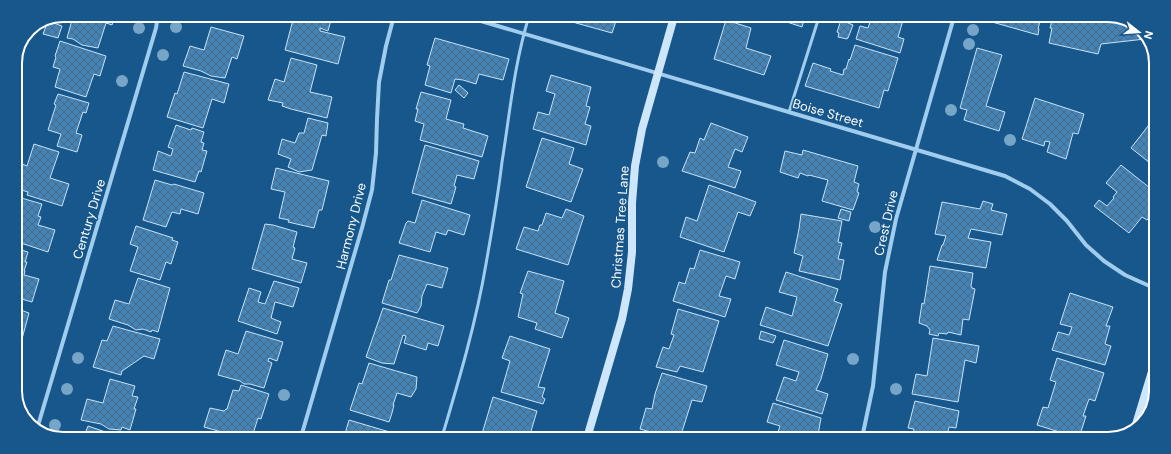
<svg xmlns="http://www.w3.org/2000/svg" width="1171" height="454" viewBox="0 0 1171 454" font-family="'DM Sans',sans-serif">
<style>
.building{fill:url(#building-cross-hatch);stroke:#c6e4fa}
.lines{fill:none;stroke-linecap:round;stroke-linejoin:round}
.lane{stroke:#a0ccee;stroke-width:3}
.street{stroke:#a0ccee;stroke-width:4}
.secondary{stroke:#cde6fa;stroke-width:8}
.tree{fill:#77a5c8}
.labels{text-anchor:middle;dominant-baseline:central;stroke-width:3;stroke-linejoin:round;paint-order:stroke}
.street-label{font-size:13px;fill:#fff;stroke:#17578b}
.rim{fill:none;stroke:#fff;stroke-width:2}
</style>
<defs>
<pattern id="building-cross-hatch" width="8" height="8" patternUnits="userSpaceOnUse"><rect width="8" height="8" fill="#4483b5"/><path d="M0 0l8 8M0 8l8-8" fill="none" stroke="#486a86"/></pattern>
</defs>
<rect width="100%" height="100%" fill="#17578b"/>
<path class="building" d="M66 15H115L112 25 106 23 98 48 82 45 73 39 67 38 72 20 65 17Z
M198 15H226L223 22 209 21Z
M294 16H332L328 31 320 28V31L345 37 338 64 285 50Z
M558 16H622L620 22 616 21 612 33 558 18Z
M785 17H805L802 27 784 21Z
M865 17H904L898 37 904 39 900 53 856 39 860 26 868 28 870 22 864 20Z
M986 17H1041L1038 29H1039L1038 35 985 20Z
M1053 17 1095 18 1094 21 1124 18 1144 32 1145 39 1101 44 1098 54 1049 43 1052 28H1050Z
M726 20 751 28 746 48 771 56 764 75 714 59Z
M841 20 853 25 848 38H847V39L838 37 839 33 837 32Z
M48 21 62 26 58 38 43 34Z
M211 27 244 36 237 59 232 57 225 78 211 76 201 71 183 66 190 46 204 50Z
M435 38 509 59 503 80 479 74 476 84 463 80 455 79 451 93 425 85 430 66 427 65Z
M60 41 106 56 100 76 94 74 86 97 55 87 60 69 53 67 56 57 55 56Z
M855 45 898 58 888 91 884 90 879 108 805 86 813 63 831 69 830 71 843 75 844 69H846L849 59 850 60Z
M977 48 1002 55 986 106 1005 112 999 131 964 120 967 110 960 108Z
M291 58 317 65 310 92 332 97 327 118 291 109 282 106 283 103 268 100 275 79 284 82Z
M184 72 229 84 224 103 212 99 203 128 167 117 175 93 177 94Z
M551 75 591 87 586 106 590 107 585 124 591 126 586 145 533 129 538 112 549 115 555 94 546 91Z
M459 85 468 93 464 98 455 90Z
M421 92 451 100 446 119 464 124 463 128 488 136 482 157 420 140 424 124 415 121 418 109H416Z
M58 94 89 103 86 113 83 112 76 133 82 135 77 152 57 146 61 134 48 130 56 105 54 104Z
M1035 98 1084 114 1078 134 1073 133 1066 159 1047 152 1050 142 1045 141 1044 146 1022 139Z
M1155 117V167L1131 148Z
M308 118 328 123 326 136 322 135 312 170 299 172 288 167 291 159 278 154 282 139 295 143 299 133H304Z
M711 123 748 137 742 152 735 149 728 167 741 171 735 188 682 171 690 152 695 153 700 138 704 140Z
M176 125 191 130 192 128 204 132 201 142 204 143 202 150 207 151 201 172 199 171 195 182 153 170 158 151 171 156 173 149 168 147Z
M542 138 574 148 569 164 583 169 571 202 526 187Z
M34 144 59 152 50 178 69 184 62 206 27 195 28 192 15 188V179L20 163 27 166Z
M425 145 479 161 474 179 457 175 454 186 456 187 451 204 412 193Z
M803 150 858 166 854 182 859 184 857 192 859 193 853 210 822 201 828 180 809 175 808 176 800 173 798 178 780 172 785 151 802 155Z
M1121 165 1150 188 1155 182V210L1147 220 1142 217 1129 233 1094 206 1099 200 1107 206 1114 198 1113 197 1117 192 1106 183Z
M276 168 329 181 322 210H319L314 228 288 222 289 220 279 218 285 192 271 189Z
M155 180 172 185 174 184 204 193 198 214 181 209 180 214 172 212 166 227 143 220Z
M709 185 756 202 750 216 738 212 724 252 680 237 686 217 697 221Z
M18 197 42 204 38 216 41 217 38 225 55 230 48 252 15 241V198L18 199Z
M422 200 470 215 464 235 448 230 446 235 436 232 430 252 399 243 406 223 408 221 415 223Z
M983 201 993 204 991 210 1007 214 1002 235 971 229 968 238 991 242 986 268 937 260 942 245H943L946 236 935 234 942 202 980 209Z
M566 209 584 216 568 265 516 249 524 227 538 231 540 225H542L546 213 562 218Z
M841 209 851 212 849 221 838 218Z
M801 214 842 221 838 242 842 243 838 259 844 260 840 280 799 271 803 256 794 253 799 229Z
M265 224 273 225 297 232 293 247 295 248 292 259 307 263 301 283 252 269Z
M136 226 173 238 172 240 178 242 171 264 166 262 160 280 130 271 138 247 130 244Z
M15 248 28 252 25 262H27L24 271H25L24 275 39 279 32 302 15 297Z
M700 250 740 262 735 279 726 276 719 296 731 299 725 317 673 301 679 282 685 284 690 268 694 269Z
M399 255 448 268 442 288 427 284 422 296 421 306 417 313 382 303 389 280H391Z
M930 266 973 273 971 286 972 288 975 289 969 320 963 319 961 335 948 332 947 334 939 333 938 336 929 334 930 330 927 326 919 323 922 303 924 304Z
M528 271 564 281 555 313 569 318 562 338 535 329 537 323 518 317 523 294 520 293Z
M786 272 838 289 834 301 842 304 828 346 760 325 766 307 792 316 797 297 779 292Z
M138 278 170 288 158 332 152 330 151 332 143 329 136 330 128 325 109 319 115 300 129 304Z
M274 281 299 288 293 307 275 302 271 318 281 322 277 334 238 321 249 288 261 292 258 302 265 304Z
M1070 293 1113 307 1106 326H1110L1105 344 1111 346 1105 365 1052 350 1058 332 1069 335 1072 327 1060 324Z
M15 308 29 313 19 350 15 349Z
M383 308 444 326 438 346 428 343 426 350 404 343 406 336 403 335 394 364 382 363 366 357Z
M678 309 719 321 703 372 680 366 677 372 656 367 663 347 669 349 674 335 671 334Z
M113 326 160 339 154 359 144 356 122 371 121 375 93 367 102 340 107 341Z
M246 331 283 342 277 361 269 358 268 361 272 363 264 388 250 384H244L240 381 218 375 226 350 238 354Z
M761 331 776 336 773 343 759 339Z
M510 336 550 349 538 387 545 388 542 397 545 399 543 404 501 392 510 361 502 358Z
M933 338 979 346 976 363 965 360 958 402 912 394 916 374 927 376Z
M784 340 828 354 821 379 816 390 828 394 822 414 776 400 784 377 796 381 799 372 776 365Z
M1057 358 1104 373 1095 401 1089 399 1083 416H1086L1079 438 1037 425 1043 407 1048 408 1056 382 1050 380Z
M369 363 417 377 416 389 411 397 397 393 393 405H394L392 413 389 422 350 410 359 383 362 384Z
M662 373 707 386 702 402 692 400 680 438H672L640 429 646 408 652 409 655 394Z
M110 379 135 386 132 396 138 397 134 409H136L130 430 122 427 121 430 109 429 101 424 81 420 87 399 103 403Z
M241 385 269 394 261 419 258 418 252 437H239L204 427 210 408 224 411 226 409H227L233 390 239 391Z
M493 397 537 411 529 438 481 437Z
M915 401 959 411 956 428 949 427 946 439 904 438 905 436 912 438 914 429 908 428Z
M773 403 821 418 818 435 816 438H776L780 426 767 422Z
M349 420 393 433 392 437H344Z
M88 426 120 437 84 436Z
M206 432 222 437H204Z
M1033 432 1055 439H1031Z"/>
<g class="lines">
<path class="lane" d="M15 69 22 44
M789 112 819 17
M442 437C459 380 476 323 486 264 492 230 498 196 502 162 510 112 514 65 529 16"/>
<path class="street" d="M464 16 1005 176 1030 189 1050 204 1067 221 1086 245 1104 261 1125 275 1154 288
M37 429 156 28 158 15
M301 437 362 228 372 190 376 153 377 119 379 82 386 46 394 16
M862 438 873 386 885 272 896 219 954 17"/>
<path class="secondary" d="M1134 431 1154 365
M587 438 622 319 628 289 632 252V203L635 166 642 129 674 17"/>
</g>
<g class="tree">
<circle cx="176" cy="27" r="6"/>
<circle cx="139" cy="28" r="6"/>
<circle cx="973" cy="30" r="6"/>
<circle cx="969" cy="44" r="6"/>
<circle cx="163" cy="55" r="6"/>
<circle cx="122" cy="81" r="6"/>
<circle cx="951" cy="110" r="6"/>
<circle cx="1010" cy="140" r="6"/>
<circle cx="663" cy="162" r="6"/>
<circle cx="875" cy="227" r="6"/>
<circle cx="78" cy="358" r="6"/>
<circle cx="853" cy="359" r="6"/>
<circle cx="67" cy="389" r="6"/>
<circle cx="896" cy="389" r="6"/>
<circle cx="284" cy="395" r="6"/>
<circle cx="55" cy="425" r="6"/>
</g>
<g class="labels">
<g class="street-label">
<text transform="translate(828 113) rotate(16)">Boise Street</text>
<text transform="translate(89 219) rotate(-73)">Century Drive</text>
<text transform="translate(886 223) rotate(-77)">Crest Drive</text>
<text transform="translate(351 226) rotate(-76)">Harmony Drive</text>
<text transform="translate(620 227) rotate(-86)">Christmas Tree Lane</text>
</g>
</g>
<path d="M0 0H1171V454H0ZM63 22H1108A41 41 0 0 1 1149 63V391A41 41 0 0 1 1108 432H63A41 41 0 0 1 22 391V63A41 41 0 0 1 63 22Z" fill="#17578b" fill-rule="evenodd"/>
<path class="rim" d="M63 22H1108A41 41 0 0 1 1149 63V391A41 41 0 0 1 1108 432H63A41 41 0 0 1 22 391V63A41 41 0 0 1 63 22Z"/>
<g transform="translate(1139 32) rotate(107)" stroke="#17578b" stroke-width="3" paint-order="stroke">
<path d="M0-3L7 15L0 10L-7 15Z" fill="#ffffff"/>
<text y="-6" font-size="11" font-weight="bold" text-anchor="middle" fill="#ffffff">N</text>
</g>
</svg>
